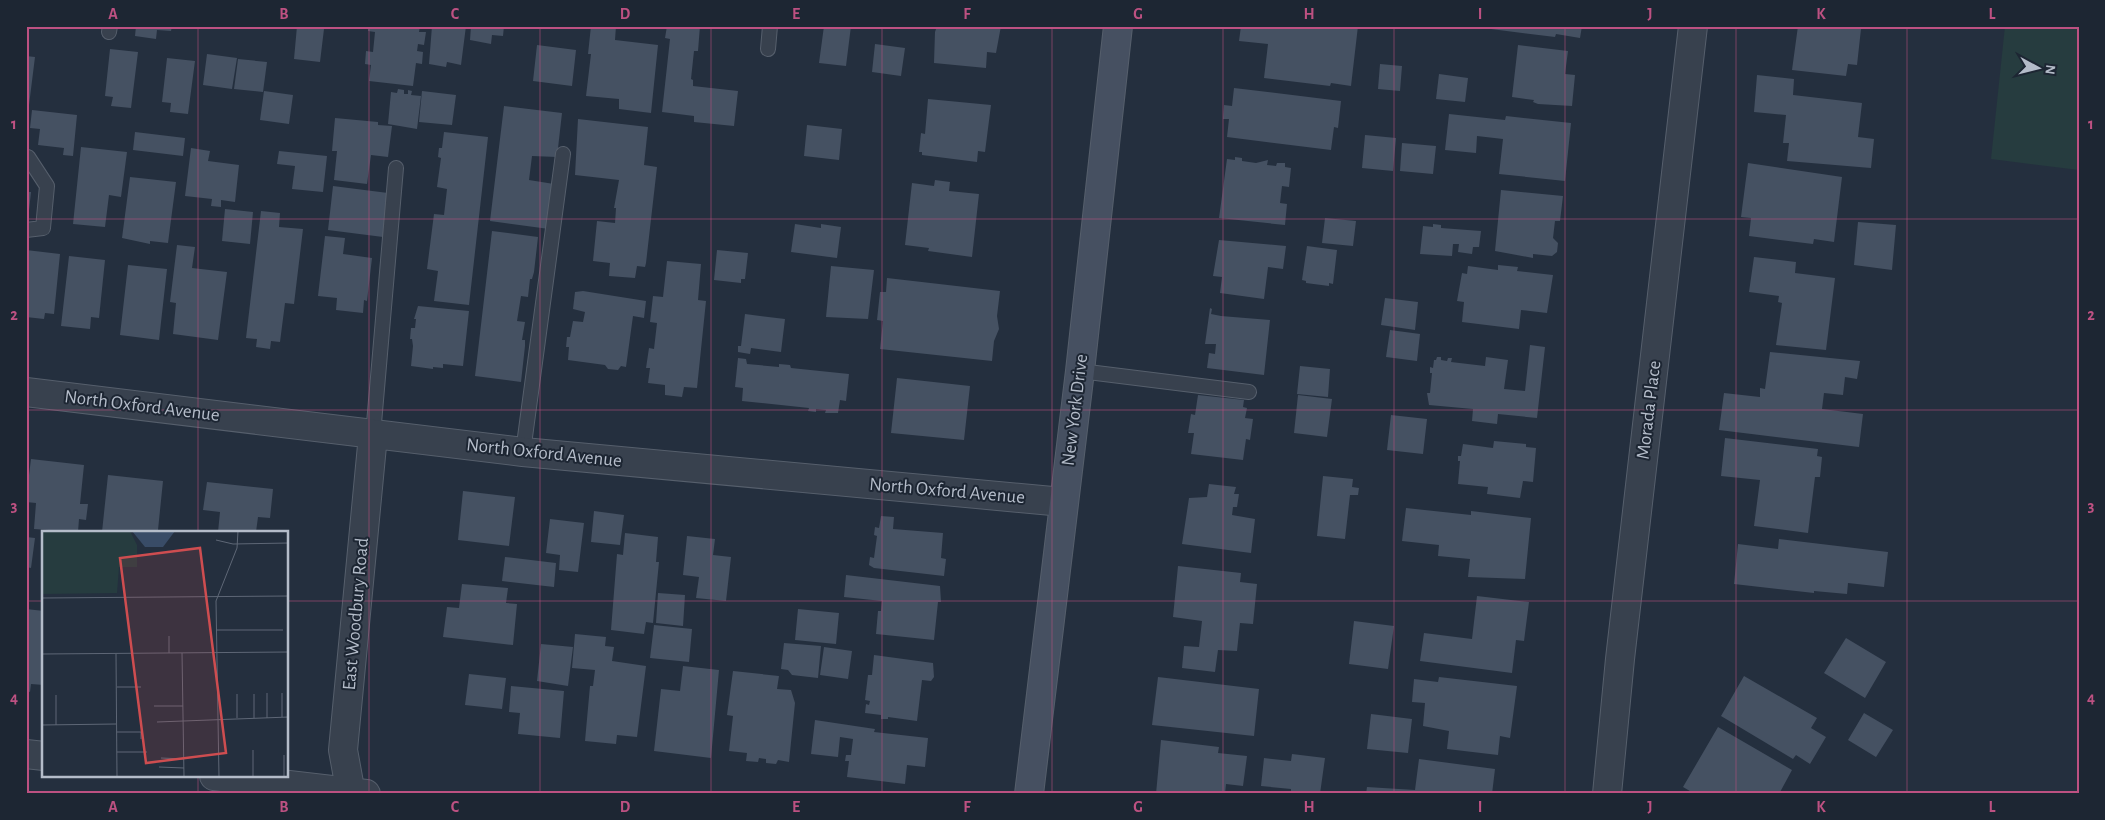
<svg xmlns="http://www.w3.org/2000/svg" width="2105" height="820" viewBox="0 0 2105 820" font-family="'Alegreya Sans',sans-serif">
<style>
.green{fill:#263c3f}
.building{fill:#455162}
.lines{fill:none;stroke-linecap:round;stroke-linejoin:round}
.lane-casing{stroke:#565f6c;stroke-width:16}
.street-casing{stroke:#565f6c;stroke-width:30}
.secondary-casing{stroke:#565f6c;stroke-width:30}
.lane{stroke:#38414e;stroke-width:14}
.street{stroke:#38414e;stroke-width:28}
.secondary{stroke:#465061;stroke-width:28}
.grid{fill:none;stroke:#bd5182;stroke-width:1;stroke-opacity:0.55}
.labels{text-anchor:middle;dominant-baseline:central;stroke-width:4;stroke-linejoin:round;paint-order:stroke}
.street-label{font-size:19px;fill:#b4bcc9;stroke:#1d2633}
.inset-road{fill:none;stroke:#5e6776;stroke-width:1}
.view{fill:#ce4d50;fill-opacity:0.15;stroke:#ce4d50;stroke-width:2.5}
.inset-edge{fill:none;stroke:#b4bcc9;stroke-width:2.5}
.neatline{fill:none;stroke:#bd5182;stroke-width:2}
.grid-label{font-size:16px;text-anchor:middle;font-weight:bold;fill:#bd5182}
</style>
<rect width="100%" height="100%" fill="#242f3e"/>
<path class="green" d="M2005 26H2079V170L1991 159Z"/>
<path class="building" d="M136 26H172L171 31 157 30 156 39 135 36Z
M297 26 324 29 320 62 294 59Z
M368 26H420L419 32H426L424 45 418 44 417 51 423 52 422 64 416 63 413 86 369 81 371 65 365 64 366 51 373 52 375 32 368 31Z
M432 26H466L461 65 447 62 446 67 429 64Z
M471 26H504L503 36 492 35 491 44 470 40Z
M591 26H616L615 40 658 45 651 113 619 109V99L586 96 591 54H588Z
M667 26H700L698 51H694L691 79 693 80V86L738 91 734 126 694 122V116L662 112 670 39 665 38Z
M824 26H851L846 66 819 63Z
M937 26H1001L996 53 987 52 986 68 934 63 935 32Z
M1241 26H1358L1351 86 1331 83 1330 86 1264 78 1268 44 1239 41Z
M1492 26H1582L1580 38 1556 34 1555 37 1491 29Z
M1798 26H1852V28L1861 29 1857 65 1848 64 1846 76 1792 70Z
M875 44 905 48 901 76 872 72Z
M537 45 576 50 572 86 533 81Z
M1518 45 1568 51 1565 74 1575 75 1572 106 1538 104 1533 102 1534 100 1512 97Z
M110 49 138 52 131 108 111 106 113 97 105 96Z
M207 54 237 58 232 89 203 85Z
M26 56 35 57 29 105 26 104Z
M167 58 195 61 188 114 170 112 171 103 162 102Z
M238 59 267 62 263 92 234 89Z
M1380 64 1402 66 1400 91 1378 89Z
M1439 74 1468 78 1465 102 1436 99Z
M1757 75 1794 79 1793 95 1862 103 1858 137 1874 139 1871 168 1787 161 1789 143H1783L1786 115 1754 112Z
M1234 88 1341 101 1338 128 1334 127 1331 150 1227 137 1229 119H1223L1224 105 1232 106Z
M398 89 404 90V94H408V90L412 91 411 95 421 96 417 129 388 124 391 92 397 93Z
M264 91 293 95 289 124 260 120Z
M422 91 456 95 452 125 419 122Z
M928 99 991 105 985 152 978 151 977 162 922 155V152H919L921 133 925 134Z
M504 106 562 113 557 157 532 156 529 180 554 184 549 229 490 221Z
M32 110 77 115 73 156 63 155 64 148 38 145 40 129 30 128Z
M1449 114 1505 120 1506 116 1571 123 1565 181 1499 174 1503 139 1477 136 1476 153 1445 150Z
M335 118 378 122V125L392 126 388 157 371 155 367 184 334 180 337 151H332Z
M578 119 648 127 644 165 657 167 646 263 645 267 637 266 635 278 609 276 610 263 593 261 597 221 615 223 616 208H614L619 180 575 175Z
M807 125 842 129 839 160 804 156Z
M135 132 185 138 183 156 133 150Z
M444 132 488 137 469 305 434 301 438 271 427 269 434 214 444 215 447 189 437 187 441 158 438 157 439 148H442Z
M1365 135 1396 138 1393 171 1362 168Z
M1402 143 1436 146 1433 174 1400 171Z
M81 147 127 152 121 197 109 195 105 227 73 224Z
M191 148 210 151 208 161 239 165 235 202 221 200V207L211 206 212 199 185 196Z
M279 151 327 156 323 192 292 189 295 166 277 164Z
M1235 157 1242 158V161L1256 163 1268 160 1267 165 1276 166 1277 163H1285V167L1291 168 1289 187 1282 186 1280 203 1287 204 1285 225 1219 218 1227 159 1235 160Z
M1748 163 1842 177 1834 242 1814 239 1813 244 1749 236 1751 218 1741 217Z
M130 177 176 182 168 243 150 241V244L122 238Z
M935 180 950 182 949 191 979 194 972 257 928 251 929 248 905 245 912 183 934 186Z
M333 186 388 193 383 237 328 230Z
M1501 190 1563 196 1560 221H1555L1553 238 1558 243 1557 252 1552 256 1533 254V258L1495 251Z
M26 192H31L28 220H26Z
M225 209 253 212 250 244 222 241Z
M261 211 280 213 279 227 303 229 294 304 285 303 280 342 271 341 270 349 256 347 257 339 246 338Z
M1325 218 1356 221 1353 246 1322 243Z
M1858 222 1896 225 1892 270 1854 265Z
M795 224 821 228V224L841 227 837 258 791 252Z
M1433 224 1441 225V228L1481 231 1479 247H1473L1472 254 1458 252 1459 244H1453L1452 256 1420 254 1423 226 1433 227Z
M492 231 538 237 534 272 532 279H530L528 297 521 296 517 321 525 322 522 340H525V346L521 382 475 376Z
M325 236 345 238 343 254 372 258 367 301 364 300 363 313 336 310 337 298 318 296Z
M1219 240 1286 246 1283 269 1268 267 1264 299 1220 293 1222 277 1213 276Z
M177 245 195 247 192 268 227 272 218 340 173 334 176 303 170 302Z
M1307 246 1337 250 1333 284 1329 283V286L1306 283V281L1302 280Z
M26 250 60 254 54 314 45 313 44 319 26 317Z
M717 250 748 253 745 279H741V283L714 280Z
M69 256 105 260 99 318 91 317 90 329 61 326Z
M1754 257 1796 262 1795 273 1835 278 1826 350 1776 345 1782 303 1778 302 1779 296 1749 292Z
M667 261 701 264 698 300 706 301 697 388 684 387 682 397 665 395V385L648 383 650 368H646L649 348 654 349 657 323 650 322 653 296 663 297Z
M128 265 167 269 159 340 120 335Z
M1498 265 1518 267 1517 271 1553 275 1547 313 1521 310 1519 329 1462 322 1464 302 1457 301 1462 273 1467 274 1468 266 1498 270Z
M831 266 874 270 868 319 826 317Z
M887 278 1000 291 997 316 999 329 994 341 992 361 880 349 883 321 877 320 880 292H886Z
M583 291 646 301 644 318 633 316 626 367 621 366 618 370 608 369 605 365 568 360 569 347H566L567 337H570L573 321 583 322 585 312 573 309 575 292Z
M1385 298 1418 302 1415 330 1381 325Z
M418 306 469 311 463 366 443 364V368L433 367V369L411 366 413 346 412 339H410L411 328H415L416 319H414Z
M1210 308 1212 309 1211 314 1221 316 1270 320 1264 375 1207 368 1209 353 1215 354 1216 344H1205Z
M745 314 785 319 781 352 751 348 750 354 738 352V346H741Z
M1390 330 1420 334 1417 361 1386 357Z
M1530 345 1545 347 1537 418 1498 414 1497 424 1472 421 1473 409 1429 405 1427 393H1430L1432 373H1430V367L1433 368 1434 360H1436L1437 357H1441V360L1447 361 1448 358H1452L1451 362 1485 366 1486 357 1508 360 1504 389 1525 391Z
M1770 352 1860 361 1857 379 1845 377 1843 395 1824 393 1822 409 1863 414 1859 447 1719 430 1724 393 1760 397V388L1765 389Z
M738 358 746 359 747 364 779 367V364L790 365 791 368 849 374 846 401 840 400 838 413H825L826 410 816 409V412L808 411 809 408 742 401 743 388 735 387Z
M1300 366 1330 369 1328 397 1297 394Z
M897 378 970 386 964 440 891 433Z
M1198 395 1244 400 1243 407 1247 408 1245 418 1253 419 1250 440 1246 439 1243 460 1191 454 1194 433H1188L1191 414 1195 415Z
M1298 395 1332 399 1327 437 1294 433Z
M1391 415 1427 419 1423 454 1387 450Z
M1725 438 1818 449 1817 456 1822 457 1820 477H1815L1808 533 1754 526 1760 480 1721 476Z
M1494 441 1526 444V447L1536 448 1533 482 1523 481 1520 498 1487 494 1488 487 1458 484 1460 461H1458V456H1461L1463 444 1493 448Z
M31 459 84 465 80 504H88L86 520 79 519 78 532 34 529 36 503 26 502V483H28Z
M108 475 163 481 158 530 168 532H102Z
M1323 476 1353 479 1352 487 1359 488 1358 495H1350L1345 539 1317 536Z
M207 482 273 489 270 518 258 517 256 532H218L220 512 203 510Z
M1209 484 1236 487 1234 494H1239L1237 507H1233L1232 515 1255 519 1251 553 1182 544 1189 498 1207 497Z
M463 491 515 497 509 546 458 540Z
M1406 508 1471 515V511L1531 518 1525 579 1468 577 1470 559 1438 556 1439 545 1402 541Z
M594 511 624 515 620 545 591 542Z
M881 516 894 517 893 529 943 533 941 558 946 559 944 576 874 568 869 565 870 557 874 558 877 536 874 535 875 527 879 528Z
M550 519 584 523 578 572 559 570 560 555 546 553Z
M625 533 658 537 656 562H659L653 623 646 622 644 634 611 630 617 554 623 555Z
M687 536 715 539 713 555 731 557 726 601 696 598 699 577 683 575Z
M26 537 35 538 31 568 26 567Z
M1779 539 1888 552 1884 587 1848 583 1847 594 1814 591V593L1734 584 1738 544 1778 549Z
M505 557 556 563 554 587 502 581Z
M1178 566 1241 573 1240 582 1257 584 1253 624 1240 623 1237 651 1218 650 1215 672 1182 668 1184 646 1199 647 1202 621 1173 617Z
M846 575 940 586 941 602H938L934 640 876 634 878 611H881L882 601 844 597Z
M462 584 508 588 506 603 517 604 513 645 443 637 447 607 459 608Z
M658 593 685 595 683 626 656 623Z
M1477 596 1529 602 1524 641 1516 640 1512 673 1420 661 1424 633 1472 639Z
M26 609 44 611V685L31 684 30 692 26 691Z
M798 609 839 613 836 644 795 640Z
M1354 621 1394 626 1388 669 1349 664Z
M654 625 692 629 689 662 650 658Z
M575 634 606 637 605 646 614 647 612 661 646 666 637 737 617 735 616 744 585 741 590 686H593L595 670 572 668Z
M1846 638 1886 662 1865 698 1824 673Z
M784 643 821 646 818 678 792 675 788 670 781 669Z
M541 644 573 647 568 686 537 681Z
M824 647 852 651 848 679 820 675Z
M874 655 933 663 934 677 931 681 922 680 917 721 888 717V719H881V715L865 713 866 704 869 705 870 701 865 700 868 675H872Z
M683 666 719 670 711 758 654 751 661 689 680 691Z
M733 671 779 676 777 689 791 690 795 703 789 762 778 760 776 764 766 763V759L759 758 758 762 746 761 747 753 729 751 733 716 727 715Z
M469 674 506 678 502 709 465 705Z
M1744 676 1817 718 1811 728 1826 737 1810 764 1796 755 1793 759 1721 716Z
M1158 677 1259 689 1254 736 1152 725Z
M1439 677 1517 686 1510 738 1500 736 1498 755 1447 749 1449 731 1423 726 1425 703 1412 702 1414 679 1438 682Z
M511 686 564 691 560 738 518 734 520 713 509 712Z
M1864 713 1893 730 1876 757 1848 740Z
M1371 714 1412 719 1408 753 1367 749Z
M815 720 875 729 874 732 928 738 925 767 907 765 905 784 847 777 849 761H845L846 755H851L853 739 840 737 838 757 811 754Z
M1718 727 1792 770 1779 794H1753L1749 792 1748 794H1695L1683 787Z
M1161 740 1219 747 1218 753 1247 756 1243 786 1226 784 1225 794H1156Z
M1292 754 1325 758 1320 794H1291V789L1261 786 1264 758 1291 761Z
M1419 759 1495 769 1492 794H1366L1367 787 1415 790Z"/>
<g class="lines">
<g class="lane-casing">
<path id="lane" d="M109 32 110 26
M768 49 770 26
M26 230 43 228 47 186 28 157
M1080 371 1249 392
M373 435 396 168
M523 452 563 154"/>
</g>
<g class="street-casing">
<path id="street" d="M26 392 523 452 1063 502
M26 754 44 756
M214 776 366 794
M351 794 343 750 373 435
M1607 794 1620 659 1693 26"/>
</g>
<g class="secondary-casing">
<path id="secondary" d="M1029 794 1080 371 1118 26"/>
</g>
<use href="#lane" class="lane"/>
<use href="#street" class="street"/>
<use href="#secondary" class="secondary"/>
</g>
<path class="grid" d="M198 26V532M369 26V794M540 26V794M711 26V794M882 26V794M1052 26V794M1223 26V794M1394 26V794M1565 26V794M1736 26V794M1907 26V794M26 219H2079M26 410H2079M26 601H44M288 601H2079M198 776V794"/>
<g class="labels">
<g class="street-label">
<text transform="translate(142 406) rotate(7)">North Oxford Avenue</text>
<text transform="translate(1075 410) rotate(-83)">New York Drive</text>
<text transform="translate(1649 410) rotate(-83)">Morada Place</text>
<text transform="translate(544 453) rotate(6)">North Oxford Avenue</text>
<text transform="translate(947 491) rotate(5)">North Oxford Avenue</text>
<text transform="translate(356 614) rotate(-85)">East Woodbury Road</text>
</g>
</g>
<g transform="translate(42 531)">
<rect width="246" height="246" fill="#242f3e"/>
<path d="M0 0H88L95 14V36H77L75 62 0 63Z" fill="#263c3f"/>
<path d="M90 0H133L121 16H103Z" fill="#394c67"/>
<path class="inset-road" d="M174 9 191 13 247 12M0 67 247 65M174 99H241M127 105V122M140 122 142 246M0 123 247 121M74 123 75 246M75 156H99M240 162V186M195 163V187M14 164V194M112 175H141M212 187V163M225 187V162M115 191 247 186M0 194 74 193M75 201H99V208M211 219V246M75 221H105M242 224V246M119 227 142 228M117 236 142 237M177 246 174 70 195 17 196 0"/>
<path class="view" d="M158 17 184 222 104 232 78 27Z"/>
<rect width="246" height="246" class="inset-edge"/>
</g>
<rect width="2105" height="820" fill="none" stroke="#1d2633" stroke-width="55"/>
<g transform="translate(2038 68) rotate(97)" stroke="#1d2633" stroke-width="4" paint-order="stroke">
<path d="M0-4L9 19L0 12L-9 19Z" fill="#b4bcc9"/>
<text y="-8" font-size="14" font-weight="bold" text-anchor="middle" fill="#b4bcc9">N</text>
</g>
<rect x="28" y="28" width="2050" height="764" class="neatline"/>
<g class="grid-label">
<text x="113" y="19">A</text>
<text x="284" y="19">B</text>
<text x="455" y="19">C</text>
<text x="625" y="19">D</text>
<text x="796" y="19">E</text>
<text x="967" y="19">F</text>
<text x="1138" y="19">G</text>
<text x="1309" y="19">H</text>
<text x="1480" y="19">I</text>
<text x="1650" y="19">J</text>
<text x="1821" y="19">K</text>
<text x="1992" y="19">L</text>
<text x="14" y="129">1</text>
<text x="2091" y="129">1</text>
<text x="14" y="320">2</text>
<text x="2091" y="320">2</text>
<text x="14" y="511">3</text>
<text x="2091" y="511">3</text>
<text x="14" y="703">4</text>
<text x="2091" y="703">4</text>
<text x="113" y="812">A</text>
<text x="284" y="812">B</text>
<text x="455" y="812">C</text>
<text x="625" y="812">D</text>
<text x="796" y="812">E</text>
<text x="967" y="812">F</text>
<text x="1138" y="812">G</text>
<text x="1309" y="812">H</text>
<text x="1480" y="812">I</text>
<text x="1650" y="812">J</text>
<text x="1821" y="812">K</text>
<text x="1992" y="812">L</text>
</g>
</svg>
